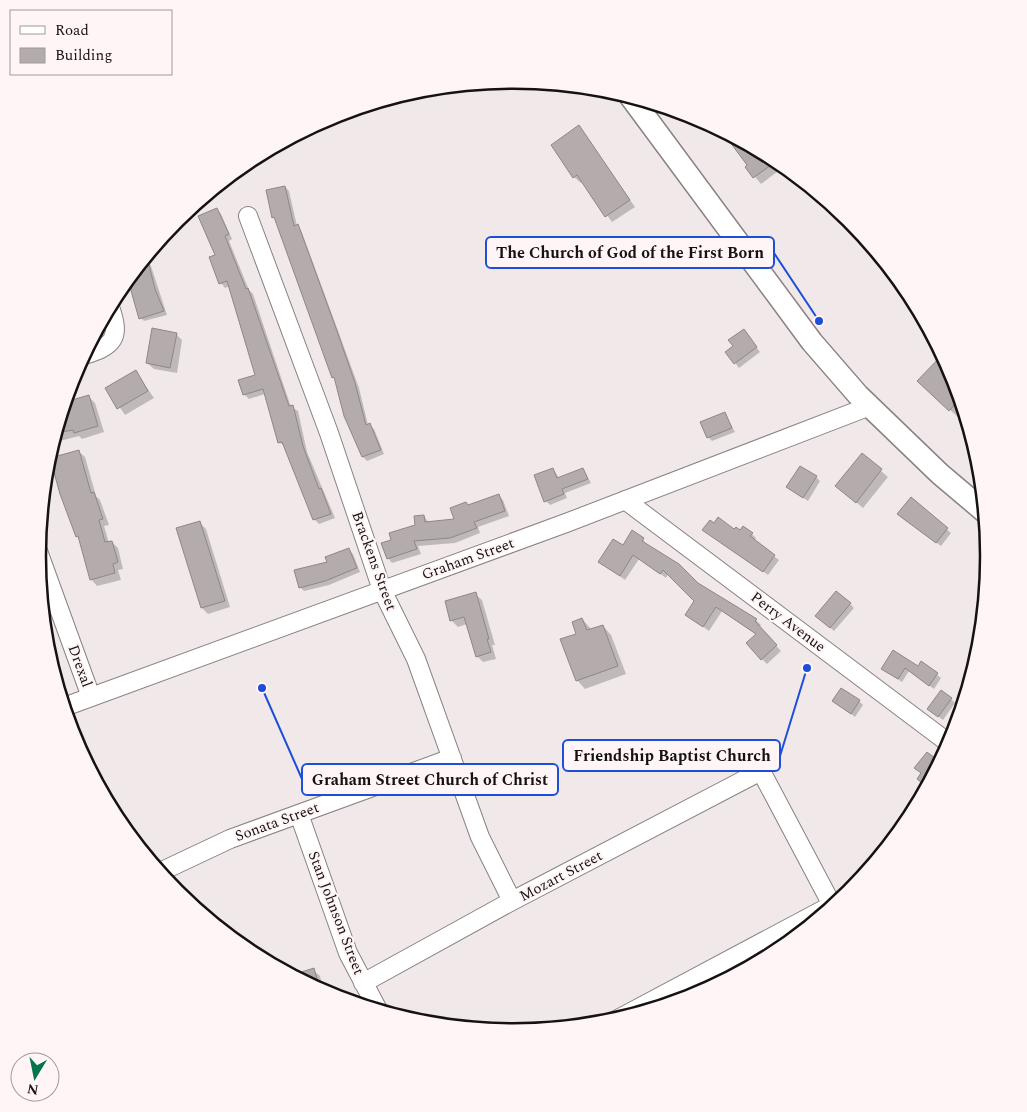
<svg xmlns="http://www.w3.org/2000/svg" width="1027" height="1112" viewBox="0 0 1027 1112" font-family="Spectral,serif">
<style>
.shadow{fill:#0003}
.building{fill:#b4abac;stroke:#8f8687}
.lines{fill:none;stroke-linecap:round;stroke-linejoin:round}
.minor-casing{stroke:#8a8182;stroke-width:20}
.major-casing{stroke:#8a8182;stroke-width:24}
.minor{stroke:#fff;stroke-width:18}
.major{stroke:#fff;stroke-width:21}
.labels{text-anchor:middle;dominant-baseline:central;stroke-width:4.5;stroke-linejoin:round;paint-order:stroke}
.street-label{font-size:15px;fill:#151212;stroke:#fff5f6}
.rim{fill:none;stroke:#151212;stroke-width:2.5}
.leader{fill:none;stroke:#1d4ed8;stroke-width:2}
.callout-dot{fill:#1d4ed8;stroke:#fff5f6;stroke-width:2}
.callout{fill:#fff5f6;stroke:#1d4ed8;stroke-width:2}
.callout-label{font-size:16px;text-anchor:middle;font-weight:bold;fill:#151212}
</style>
<rect width="100%" height="100%" fill="#f1e8e9"/>
<path class="shadow" d="M579 127 635 207 612 222 583 182 581 183 574 177Z
M727 133 778 160 785 166 761 184 747 167 749 166 739 151 724 136Z
M285 187 289 191 297 226 301 230 340 336 359 388 368 425 374 429 384 454 367 461 363 457 346 416 337 382 333 377 277 221 273 217Z
M217 209 221 214 232 239 229 241 249 290 253 294 291 407 298 411 307 452 335 518 319 524 314 519 286 447 279 442 265 394 249 399 244 394 256 376 230 286 225 288 221 283 217 255Z
M146 257 151 266 167 315 144 321 140 317 129 278Z
M176 334 182 340 177 373 154 369 147 363Z
M747 334 760 352 739 368 727 352Z
M943 355 953 374 965 412 959 418 928 390Z
M136 372 154 398 125 415 107 388Z
M89 397 95 403 104 432 82 439 79 436 56 442 58 448 50 451 65 404Z
M725 414 735 432 712 441 708 437Z
M78 451 85 457 96 496 100 500 109 525 104 526 109 543 112 542 118 548 123 569 118 570 121 580 97 586 91 579 81 540 77 536 62 494Z
M862 455 888 477 863 508 837 486Z
M978 456 980 463 981 466 974 461Z
M553 469 559 478 583 469 591 483 565 493 567 498 550 505 546 501Z
M816 477 820 481 808 501 792 490Z
M498 495 503 500 509 516 478 527 480 533 455 543 418 546 421 554 392 563 388 558 393 540 416 526 424 516 429 523 456 520Z
M911 499 951 533 941 546 902 518Z
M200 523 206 529 230 607 208 614 202 608Z
M714 525 752 534 756 538 754 541 779 560 768 575 704 530Z
M643 539 647 546 698 584 756 620 761 625 759 627 781 651 767 664 747 644 757 635 722 611 709 631 686 614 695 600 668 574 666 578 639 559 625 580 600 562 623 547Z
M349 550 353 554 360 572 329 585 304 591 300 587 329 563Z
M475 594 482 600 495 645H492L496 659 483 662 477 656 467 624 458 627 451 620Z
M850 604 854 608 834 631 821 619Z
M582 619 592 630 603 626 611 635 626 674 585 689 577 680 578 634Z
M46 642 50 646 60 678 56 680Z
M893 652 918 667 922 663 941 678 934 689 909 671 902 682 883 669Z
M951 699 955 703 943 720 933 713Z
M834 701H859L863 705 855 717Z
M934 759 938 766 926 789 920 784 922 774 920 772Z
M313 970 320 976 324 992 294 976Z"/>
<path class="building" d="M579 125 630 200 605 217 577 175 573 178 551 145Z
M721 130 773 158 778 160 753 178 745 167 747 165Z
M285 186 294 226 298 224 337 331 355 383 366 425 370 423 381 450 362 457 344 416 334 377 332 378 274 217 272 218 266 190Z
M217 208 229 234 225 236 246 289 248 288 289 406 293 405 303 446 319 489 321 488 331 514 313 520 282 442 278 443 263 389 243 395 238 380 255 375 227 281 219 284 209 257 215 255 198 216Z
M148 261 155 289 164 311 139 319 128 280 142 262Z
M152 328 177 333 170 368 146 363Z
M744 329 757 347 734 364 725 352 733 346 728 340Z
M943 354 953 374 961 398 949 411 917 381Z
M136 370 148 391 117 409 105 388Z
M89 395 98 426 74 433 73 430 56 433 65 402Z
M725 412 732 428 707 438 700 422Z
M79 450 91 493 94 492 103 519 99 520 105 542 112 541 118 562 113 564 115 573 90 580 78 536 76 537 60 494 50 458Z
M862 453 882 469 856 503 835 486Z
M800 466 817 476 803 498 786 487Z
M553 468 557 478 583 468 588 479 562 489 564 494 544 502 534 475Z
M499 494 505 511 474 522 477 528 450 538 414 541 417 549 387 559 381 543 391 540 389 533 415 525 414 516 424 515 425 522 454 519 450 508 466 502 468 505Z
M911 497 948 528 936 543 897 514Z
M718 517 734 529 736 527 740 530 743 526 753 533 750 536 775 555 763 572 702 530 710 520 714 523Z
M200 521 225 601 201 608 176 528Z
M632 530 644 538 642 541 679 564 698 583 757 619 755 621 777 645 761 660 746 643 756 634 716 607 703 627 685 615 694 601 663 570 660 574 633 555 620 576 598 562 613 539 623 545Z
M349 548 357 568 325 581 299 588 294 570 327 562 325 557Z
M836 591 851 603 830 628 815 616Z
M476 592 489 639H487L491 652 476 657 464 617 450 621 445 601Z
M582 618 587 630 603 625 618 666 576 681 560 639 576 634 572 622Z
M893 650 918 666 921 661 938 673 929 686 905 668 898 679 881 669Z
M841 688 860 700 851 714 832 701Z
M941 690 952 698 938 717 927 709Z
M927 752 935 758 933 760 939 765 927 787 917 779 921 773 914 768Z
M314 968 320 990 292 975Z"/>
<g class="lines">
<g class="minor-casing">
<path id="minor" d="M248 216 329 433 382 590 416 659 480 837 512 901
M84 355C114 346 121 338 110 307
M625 500 950 744
M38 551 91 697
M64 707 566 523 870 406
M299 814 348 953 378 1010
M160 872 230 839 452 758
M363 983 512 901 761 771 832 905 616 1020"/>
</g>
<g class="major-casing">
<path id="major" d="M630 96 812 342 858 395 940 474 985 512"/>
</g>
<use href="#minor" class="minor"/>
<use href="#major" class="major"/>
</g>
<g class="labels">
<g class="street-label">
<text transform="translate(468 559) rotate(-20)">Graham Street</text>
<text transform="translate(374 561) rotate(70)">Brackens Street</text>
<text transform="translate(788 622) rotate(37)">Perry Avenue</text>
<text transform="translate(80 666) rotate(70)">Drexal</text>
<text transform="translate(277 822) rotate(-20)">Sonata Street</text>
<text transform="translate(561 876) rotate(-28)">Mozart Street</text>
<text transform="translate(336 913) rotate(69)">Stan Johnson Street</text>
</g>
</g>
<path d="M0 0H1027V1112H0ZM46 556a467 467 0 1 1 934 0a467 467 0 1 1-934 0Z" fill="#fff5f6" fill-rule="evenodd"/>
<path class="rim" d="M46 556a467 467 0 1 1 934 0a467 467 0 1 1-934 0Z"/>
<path class="leader" d="M819 321L774 253M807 668L780 756M262 688L302 779"/>
<g class="callout-dot">
<circle cx="819" cy="321" r="5"/>
<circle cx="807" cy="668" r="5"/>
<circle cx="262" cy="688" r="5"/>
</g>
<g class="callout">
<rect x="486" y="237" width="288" height="31" rx="5"/>
<rect x="563" y="740" width="217" height="31" rx="5"/>
<rect x="302" y="764" width="256" height="31" rx="5"/>
</g>
<g class="callout-label">
<text x="630" y="258">The Church of God of the First Born</text>
<text x="672" y="761">Friendship Baptist Church</text>
<text x="430" y="785">Graham Street Church of Christ</text>
</g>
<rect x="10" y="10" width="162" height="65" fill="#fff5f6" stroke="#a19a9b"/>
<rect x="20" y="26" width="25" height="8" fill="#ffffff" stroke="#a19a9b"/>
<text x="55" y="35" font-size="15" fill="#151212">Road</text>
<rect x="20" y="48" width="25" height="15" fill="#b4abac" stroke="#a19a9b"/>
<text x="55" y="60" font-size="15" fill="#151212">Building</text>
<g transform="translate(35 1077) rotate(190)"><circle r="24" fill="#fff5f6" stroke="#a19a9b"/>
<path d="M0-4L9 19L0 12L-9 19Z" fill="#06754f"/>
<text y="-8" font-size="14" font-weight="bold" text-anchor="middle" fill="#151212">N</text>
</g>
</svg>
